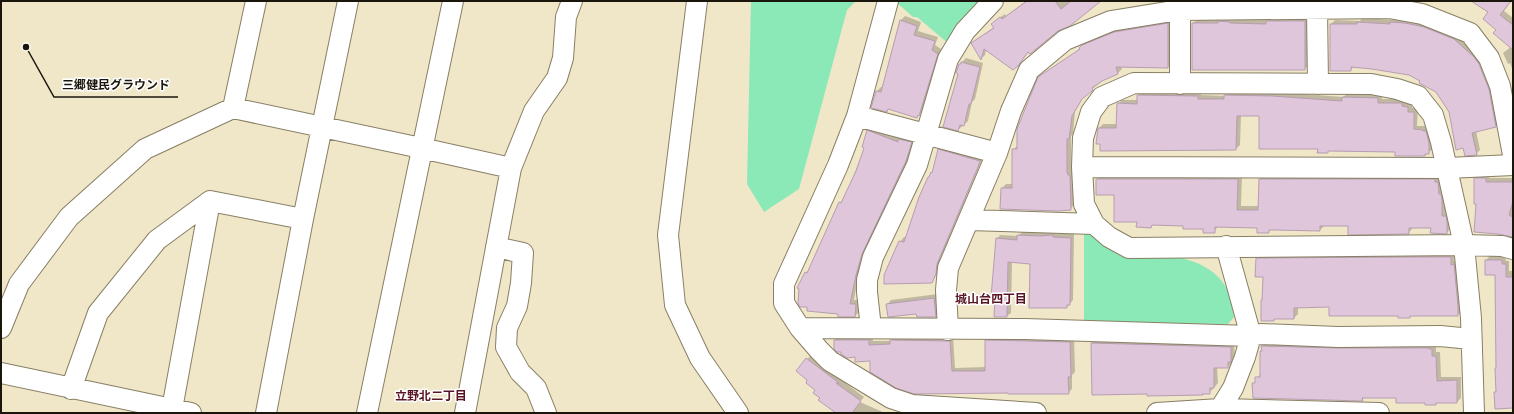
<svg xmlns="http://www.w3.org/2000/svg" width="1514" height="414" viewBox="0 0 1514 414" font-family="'Roboto Serif','Noto Sans JP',serif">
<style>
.green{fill:#8be9b7}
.shadow{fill:#0003}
.building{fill:#e0c6db;stroke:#b69db1}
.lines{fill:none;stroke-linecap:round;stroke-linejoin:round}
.minor-casing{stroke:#887f64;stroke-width:22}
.minor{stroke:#fff;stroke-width:20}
.labels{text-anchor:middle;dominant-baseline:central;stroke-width:3;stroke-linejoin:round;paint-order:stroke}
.neighbourhood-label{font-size:12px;font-weight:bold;fill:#591423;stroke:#fff}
.leader{fill:none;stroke:#1a160c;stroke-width:1.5}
.callout-dot{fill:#1a160c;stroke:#fff;stroke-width:1.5}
.callout-label{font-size:12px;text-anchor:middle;font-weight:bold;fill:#1a160c;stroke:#fff;stroke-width:3;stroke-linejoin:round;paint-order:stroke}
</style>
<rect width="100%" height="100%" fill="#f0e6c8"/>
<path class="green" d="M751 1H856L847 10 799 189 764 212 747 184Z
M895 1H987L949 44 917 17H913Z
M1084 230H1087C1092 235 1097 241 1103 244 1110 248 1122 248 1130 249 1177 257 1230 257 1234 317L1228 324 1084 323Z"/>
<path class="shadow" d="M1026 1H1101L1069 25 1057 30 1029 51 1018 65 986 50 985 55 981 59 972 43 994 27 996 20 1005 14 1006 16Z
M1474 1H1511L1504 11 1513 18V71L1510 63 1508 64 1503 53 1511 47 1497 30 1490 12Z
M905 16 921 22 918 31 938 37 935 45 941 49 923 111 917 117 889 108 887 111 873 107 877 91 881 87H883L901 20Z
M1223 18H1234V20H1268L1271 18H1309V65L1305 69H1193V23L1198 19 1221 20Z
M1362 18 1394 20 1395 18 1410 19 1458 35 1483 60 1500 122 1496 126 1476 131 1480 150 1476 154 1437 91 1421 81 1409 74 1372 68 1354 67 1350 70 1331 24 1335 20 1360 21Z
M1172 20V63L1168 67 1121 66 1122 69 1118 73 1101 80 1096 84 1097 85 1091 90 1084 96 1075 111 1073 134 1071 136V167L1072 171H1073L1074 205 1070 209 1002 188 1006 184H1013V150L1017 146 1080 48 1084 44 1119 28Z
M966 58 983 63 975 99 972 102 968 121 958 130 960 64Z
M1142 91 1202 92 1201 95 1225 96 1229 91 1277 92 1343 97 1347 94 1382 95V99H1406V103H1412V108H1418L1417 126H1427L1433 149 1424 155 1396 151 1330 150 1327 152 1260 115H1241L1240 145 1236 149 1099 128 1103 124H1117L1118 104 1122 100H1138V96Z
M872 127 915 138 910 156 866 249 859 270 854 300H859V312L855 316 808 306 806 273 810 268 840 203 845 198 865 147 868 131Z
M943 146 983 157 940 259V269L935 277 931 282 900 242 904 237 907 238 932 173 934 170 939 150Z
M1489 174V178H1513V236L1477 203 1475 179 1480 175Z
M1101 175H1242L1241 206H1259L1260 179 1264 175 1439 176V178H1442L1446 195V212L1450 213V229L1446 233 1432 227H1412V229L1408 233 1349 225 1324 226 1320 230 1271 229 1268 232 1258 227 1218 226 1214 232 1184 225 1154 224 1151 227 1138 221 1115 194H1097V179Z
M1022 232H1056V234H1074L1073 300 1067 307 1031 263 1012 262 1011 313 1007 316 997 239 1000 235 1018 236Z
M1454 253V261H1458L1462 311 1458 315H1412L1410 317 1330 306 1298 307V314L1294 318H1276L1273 320 1262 300 1263 298 1264 276 1257 259 1261 255Z
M1490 256H1505L1506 261H1509V271H1513V407L1495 392 1497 390 1496 274 1486 260Z
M938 294 940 312 935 316 887 305 891 300Z
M839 336H872L873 341H891L895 336 953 337 955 368 986 367V341L990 337 1074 338 1075 372 1072 375V389L1068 393 1009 392 871 360 856 356 835 340Z
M1096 339 1234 343 1235 357 1232 360V363L1228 367H1217L1218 383 1209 393 1202 394H1093L1092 343Z
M1267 342 1436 346V352H1440L1441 377H1461V398L1457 402H1438L1436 404 1397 397H1365L1362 400 1253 384 1261 373V352L1263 350 1262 346Z
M811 355 842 379 841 380 864 397 860 402 885 413H838L821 397 809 380 797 371Z"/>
<path class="building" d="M1027 1H1055L1061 9 1071 1H1101L1070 26 1058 31 1030 54 1028 52 1018 66 1013 70 984 49 981 60 971 43 994 28 991 24 1000 17 1002 19Z
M1471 1H1511L1500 15 1513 25V50L1493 33 1496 30 1483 19 1488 12Z
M900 20 917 26 914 35 935 41 932 50 938 54 919 116 918 115 917 118 888 109 887 112 871 108 876 91 881 92Z
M1218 21 1230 22V23L1266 24V21H1305V70H1192V23H1218Z
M1357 22 1390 24V22L1405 23 1424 27 1454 39 1474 57 1479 64 1489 89 1496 127 1472 133 1477 155 1465 156 1463 148 1456 150 1449 112 1436 92 1419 83 1420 81 1409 75 1372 69 1351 67V71H1330V24H1357Z
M1168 23V68L1116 67 1118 74 1102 81 1092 88 1093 90 1092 91 1082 99 1072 116 1069 139H1067V172L1068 175H1070L1071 210 1058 211 1000 209 1001 188H1012V149H1017V129L1038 77 1080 49 1079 48 1082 45 1114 32Z
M961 62 980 67 971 104H969L964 126 960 125 958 131 943 127 958 74 956 73 959 64H961Z
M1137 95 1198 96V99H1224V95L1272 96 1342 101V97L1378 98V103H1402V106L1408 107V112H1414V129L1423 130V131H1426L1429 143V154H1425V156H1395V152L1328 151V153H1317L1318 149H1259V116H1237L1236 150 1100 151V144H1096L1098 128H1116L1117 103 1137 104Z
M867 130 898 142V139L912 142 906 161 862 254 856 275 850 304H856L855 317H838V314L807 311V307H800L798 303 799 289 797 288 805 272 807 273 839 202 841 203 856 171 864 148 862 147Z
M938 149 980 161 978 167 937 264 936 274 932 283 884 284V275L898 243 899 241 904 242 919 197 928 177H929L931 172 932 173Z
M1474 178H1486V182H1513V201L1509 215 1513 217V237L1498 234 1474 232 1476 204H1474Z
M1096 179H1238L1237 210H1258L1259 179H1435V182H1438L1439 194H1441L1442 200V216H1446L1447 221V234L1430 233 1431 228H1409V234L1348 235V226H1320V231L1276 230H1269V233H1257V228L1215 227V233H1203V229H1183V226L1152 225 1151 228 1136 227 1137 222H1114V195H1096Z
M1017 235 1041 236 1053 235V237L1071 238 1070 305H1067V308H1029L1030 264 1008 262 1007 317H994L995 297H991L996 238 1017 240Z
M1406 257H1451V265L1454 264 1458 306V316H1410V318H1398V316H1329V307L1294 308V319H1274V321H1261V300H1262L1263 277H1255L1256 258Z
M1485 260H1502V264H1506V277H1513V408L1495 409 1494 392H1496L1495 368H1496L1495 275H1485Z
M934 298 936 317H917L916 314 888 317 886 304Z
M834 340H869V345L890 344V340L950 341 952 371H985V340L1070 342 1071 377H1068L1069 394H1008V393L914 394 896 388 870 372V361L855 362V357L847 358 841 354V352H837L834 349Z
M1091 343 1231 347V362H1228V368H1214V388H1210V394H1202L1203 395 1147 396V394L1092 395Z
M1261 346 1338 348H1429V349H1432V356H1436L1437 381 1457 380V403H1436V405H1425V403H1396V398H1362L1363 401 1253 398 1252 383H1255V377H1260V351H1262Z
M806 358 839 383H836L861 401 852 413H836L818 400 820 398 813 393 815 390 806 383 807 380 796 371Z"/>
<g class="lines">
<g class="minor-casing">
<path id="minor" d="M256 1 233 108 421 148 511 168
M697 1 668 235 675 305 700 358 738 413
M888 1 857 116 838 165 784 284V303L800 328 819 350 830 361 891 398 912 405 1036 413
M1180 1V84
M1317 9 1318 84
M857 116 997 153
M1082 167 1447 168 1513 165
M969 220 1094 224
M496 247 523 253 521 283 517 306 507 328 506 347 520 372 536 388 546 413
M1 328 19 284 69 217 145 149 233 108
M800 328 1025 329 1251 336 1261 334 1338 337 1440 336 1471 339
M871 328 867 292V280L873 257 917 165 948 59 965 31 993 1
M948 330 946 290 948 268 997 153 1011 111 1029 70 1065 40 1111 21 1179 10 1389 8 1422 14 1470 33 1489 58 1500 86 1513 155
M1 373 191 413
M71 389 98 313 157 240 210 201 303 219
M172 409 210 201
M1220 409 1233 388 1245 357 1251 336 1226 246
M266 413 303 219 348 1
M367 413 453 1
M465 413 511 168 534 111 557 78 563 58 566 17 572 1
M1157 413 1220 409 1379 413
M1474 413 1471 318 1464 245 1441 142 1433 115 1418 96 1397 89 1371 84 1134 83 1102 97 1091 112 1083 138 1082 167 1084 204 1094 224 1109 237 1129 248 1464 245 1502 246 1513 249"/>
</g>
<use href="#minor" class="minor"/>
</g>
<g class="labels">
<g class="neighbourhood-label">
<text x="991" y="299">城山台四丁目</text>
<text x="431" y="396">立野北二丁目</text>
</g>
</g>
<path class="leader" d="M26 47L54 97H178"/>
<circle class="callout-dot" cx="26" cy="47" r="4"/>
<g class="callout-label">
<text x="116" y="89">三郷健民グラウンド</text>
</g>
<rect width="1514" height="414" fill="none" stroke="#1a160c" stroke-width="4"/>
</svg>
